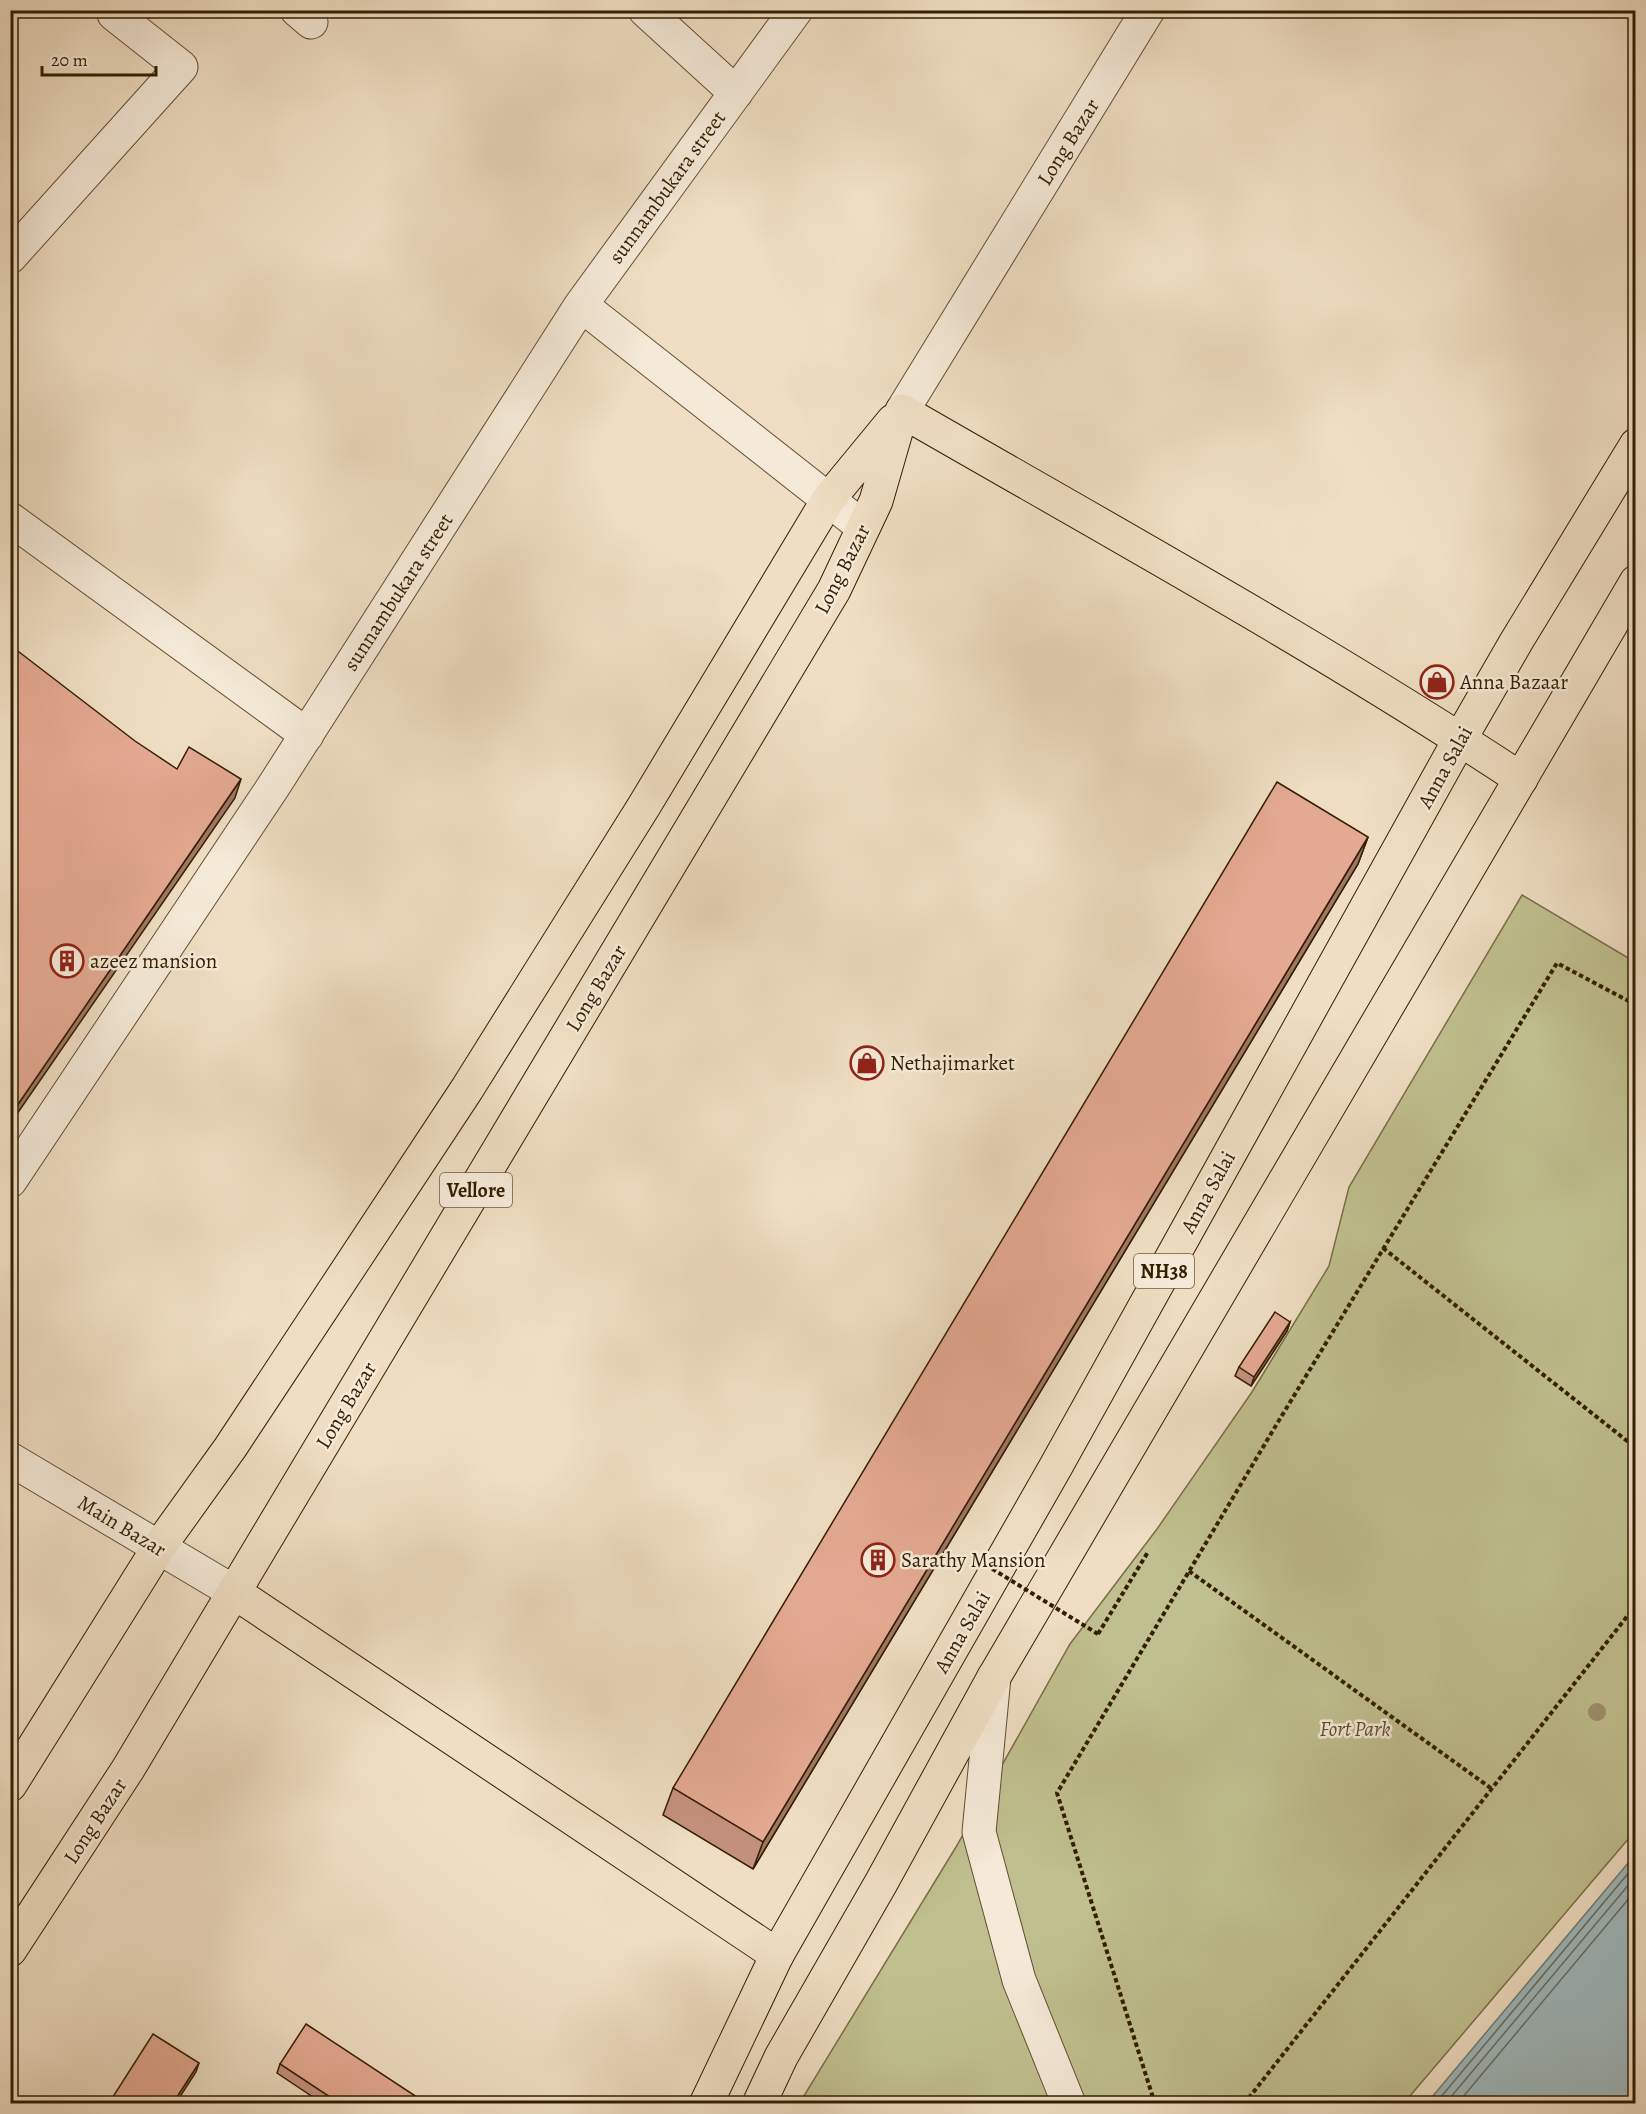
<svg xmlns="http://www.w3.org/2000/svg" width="1646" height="2114" viewBox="0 0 1646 2114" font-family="Alegreya,serif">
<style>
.green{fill:#c0bf8f;stroke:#7a6e48;stroke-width:1.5}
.water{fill:#9eb9be;stroke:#737b72;stroke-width:1.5}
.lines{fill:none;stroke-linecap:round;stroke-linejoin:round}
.shore{stroke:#686c5f;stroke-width:1.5}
.minor-casing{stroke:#624e31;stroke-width:35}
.major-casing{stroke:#331e00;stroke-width:35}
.highway-casing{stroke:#331e00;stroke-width:35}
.path{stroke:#331e00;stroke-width:4;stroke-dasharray:4.5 3;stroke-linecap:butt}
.minor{stroke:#f5ead8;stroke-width:33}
.major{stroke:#efdec3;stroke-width:33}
.highway{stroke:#efdec3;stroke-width:33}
.path-bridge{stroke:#331e00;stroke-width:4;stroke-dasharray:4.5 3;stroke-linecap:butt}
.tree{fill:#9f8f6f}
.wall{fill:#c4917e;stroke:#331e00;stroke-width:1.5}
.shaded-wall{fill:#a07666;stroke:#331e00;stroke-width:1.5}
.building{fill:#e4a992;stroke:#331e00;stroke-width:1.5}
.labels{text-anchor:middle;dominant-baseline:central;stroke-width:5;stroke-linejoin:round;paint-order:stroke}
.shield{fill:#f5ead8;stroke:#6d5b41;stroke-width:1.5}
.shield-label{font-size:20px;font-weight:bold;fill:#331e00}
.street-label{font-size:21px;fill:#331e00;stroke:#f5ead8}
.poi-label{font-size:21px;fill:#331e00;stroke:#f5ead8;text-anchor:start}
.park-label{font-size:21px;font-style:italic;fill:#5d4e2b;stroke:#f5ead8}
</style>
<rect width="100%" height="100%" fill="#efdec3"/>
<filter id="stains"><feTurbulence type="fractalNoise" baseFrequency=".00333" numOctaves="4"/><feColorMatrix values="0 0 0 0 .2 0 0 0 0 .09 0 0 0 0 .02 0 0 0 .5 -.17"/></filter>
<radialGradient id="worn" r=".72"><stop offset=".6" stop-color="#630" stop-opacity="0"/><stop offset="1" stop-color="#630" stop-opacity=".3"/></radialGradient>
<path class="green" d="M1522 895 1635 962V1831L1404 2103 799 2104 956 1847 1070 1644 1157 1529 1252 1392 1329 1266 1349 1187Z"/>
<path class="water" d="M1634 1856 1635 2103H1427Z"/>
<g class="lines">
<path class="shore" d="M1435 2104 1636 1864
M1445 2104 1636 1876
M1457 2104 1636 1890"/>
<g class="minor-casing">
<path id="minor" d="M297 10 311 22
M645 10 736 93
M10 257 181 67 114 14 116 10
M581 305 863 527
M902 411 1148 10
M10 519 307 735
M10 1181 273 787 581 305 796 10
M10 1459 234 1592
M994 1677 979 1832 1019 1980 1069 2104"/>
</g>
<g class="major-casing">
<path id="major" d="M902 411C1110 531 1321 647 1521 779
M234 1592 777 1955
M10 1785 159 1547 230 1448 467 1089 644 806 828 500 893 421
M10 1950 128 1769 834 590 876 501 902 411"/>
</g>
<g class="highway-casing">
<path id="highway" d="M706 2104 777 1955 1055 1468 1460 739 1516 642 1636 445
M759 2104 781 2057 881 1883 994 1677 1636 582"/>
</g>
<path class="path" d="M1383 1248 1636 1448
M1189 1571 1492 1789
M1098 1634 1148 1552
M1155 2104 1057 1793 1278 1422 1557 963 1636 1005
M1244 2104 1636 1605"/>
<use href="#minor" class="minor"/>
<use href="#major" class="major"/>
<use href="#highway" class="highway"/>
<path class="path-bridge" d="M973 1557 1098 1634"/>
</g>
<circle class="tree" cx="1597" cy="1712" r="9"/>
<path class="wall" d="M1616 10H1624L1621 14Z
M1368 837 1358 864 753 1869 663 1815 673 1788Z
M1290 1322 1287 1331 1251 1386 1235 1376 1239 1367Z
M280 2064 426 2103H322L277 2073Z"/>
<path class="shaded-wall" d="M241 779 235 798 10 1124V1116Z
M1368 837 1358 864 753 1869 763 1842Z
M1290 1322 1287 1331 1251 1386 1254 1377Z
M199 2063 196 2072 176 2103H173Z"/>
<path class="building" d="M10 645 135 741 177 769 189 747 241 779 10 1116Z
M1277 782 1368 837 763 1842 673 1788Z
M1275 1312 1290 1322 1254 1377 1239 1367Z
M306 2024 426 2103H339L280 2064Z
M153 2034 199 2063 173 2103H109Z"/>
<defs>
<g id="shop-ring" transform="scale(1.725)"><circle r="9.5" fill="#f5ead8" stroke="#8f2418" stroke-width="1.5"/><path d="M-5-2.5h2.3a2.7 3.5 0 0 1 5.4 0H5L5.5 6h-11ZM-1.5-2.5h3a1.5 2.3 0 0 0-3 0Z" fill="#8f2418"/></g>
<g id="building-ring" transform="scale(1.725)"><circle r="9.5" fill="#f5ead8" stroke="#8f2418" stroke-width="1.5"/><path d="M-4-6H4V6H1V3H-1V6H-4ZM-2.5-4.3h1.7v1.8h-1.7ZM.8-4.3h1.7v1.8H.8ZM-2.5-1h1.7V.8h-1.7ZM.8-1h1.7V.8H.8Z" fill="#8f2418"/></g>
</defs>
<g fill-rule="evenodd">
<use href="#shop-ring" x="1437" y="682"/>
<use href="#building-ring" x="67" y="961"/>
<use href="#shop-ring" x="867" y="1063"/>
<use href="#building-ring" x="878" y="1560"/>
</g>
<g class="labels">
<g class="shield">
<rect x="440" y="1173" width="72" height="34" rx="4.5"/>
<rect x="1134" y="1254" width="60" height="34" rx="4.5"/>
</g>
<g class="shield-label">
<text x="476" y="1190">Vellore</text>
<text x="1164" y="1271">NH38</text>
</g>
<g class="street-label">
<text transform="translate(1068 142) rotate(-58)">Long Bazar</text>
<text transform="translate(667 187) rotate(-54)">sunnambukara street</text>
<text transform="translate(842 569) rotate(-63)">Long Bazar</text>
<text transform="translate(398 592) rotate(-57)">sunnambukara street</text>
<text transform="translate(1445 767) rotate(-61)">Anna Salai</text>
<text transform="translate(596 988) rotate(-59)">Long Bazar</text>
<text transform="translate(1208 1192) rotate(-61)">Anna Salai</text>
<text transform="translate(346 1405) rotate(-59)">Long Bazar</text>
<text transform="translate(122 1526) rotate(31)">Main Bazar</text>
<text transform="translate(962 1632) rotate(-60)">Anna Salai</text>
<text transform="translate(95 1821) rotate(-57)">Long Bazar</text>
</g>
<g class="poi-label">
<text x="1460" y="682">Anna Bazaar</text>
<text x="90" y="961">azeez mansion</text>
<text x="890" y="1063">Nethajimarket</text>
<text x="901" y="1560">Sarathy Mansion</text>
</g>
<g class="park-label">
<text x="1355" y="1729">Fort Park</text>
</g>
</g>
<rect width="1646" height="2114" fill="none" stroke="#efdec3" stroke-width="36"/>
<rect x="12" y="12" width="1622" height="2090" fill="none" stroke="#331e00" stroke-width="3"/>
<rect x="18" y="18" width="1610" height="2078" fill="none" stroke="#331e00" stroke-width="1.5"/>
<path d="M42 66v9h114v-9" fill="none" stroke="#331e00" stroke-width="3"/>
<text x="51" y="66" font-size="18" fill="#331e00" stroke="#f5ead8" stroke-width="4.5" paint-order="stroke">20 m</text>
<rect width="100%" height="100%" filter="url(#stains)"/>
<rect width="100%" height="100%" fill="url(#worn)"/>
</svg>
